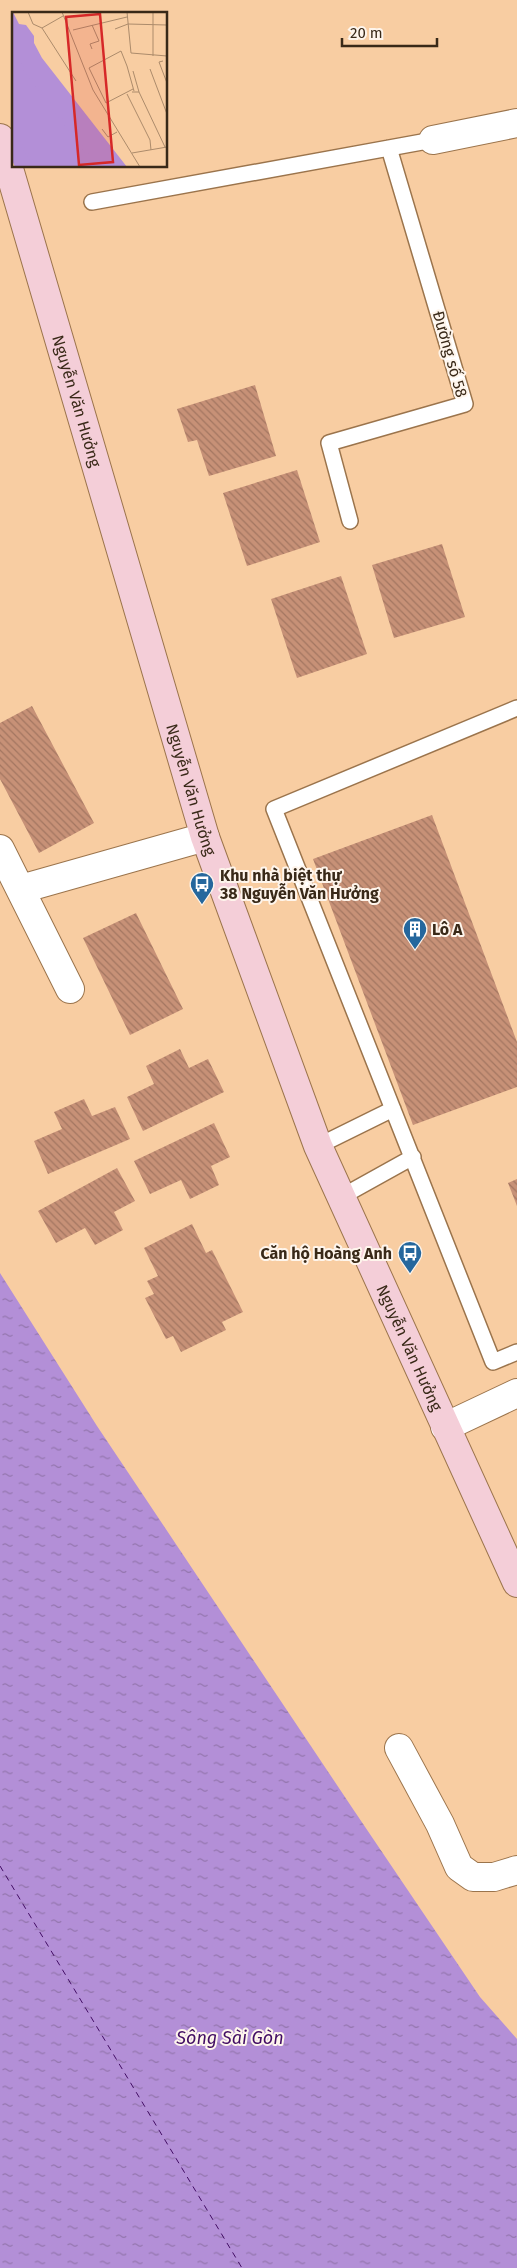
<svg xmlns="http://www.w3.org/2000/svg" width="517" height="2268" viewBox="0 0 517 2268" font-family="'Fira Sans',sans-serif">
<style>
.water{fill:url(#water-ripples)}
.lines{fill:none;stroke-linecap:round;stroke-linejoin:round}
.ferry{stroke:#420d64;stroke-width:1;stroke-dasharray:6 5;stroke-linecap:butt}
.building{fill:url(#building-back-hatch)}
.lane-casing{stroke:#9b744c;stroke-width:18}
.street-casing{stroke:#9b744c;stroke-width:30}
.secondary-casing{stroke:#9b744c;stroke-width:30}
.lane{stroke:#fff;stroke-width:15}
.street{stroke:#fff;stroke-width:28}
.secondary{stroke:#f4ced8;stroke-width:28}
.labels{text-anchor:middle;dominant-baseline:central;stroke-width:4;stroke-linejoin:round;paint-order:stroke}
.street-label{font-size:16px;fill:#392918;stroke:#fef5ec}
.poi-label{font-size:16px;font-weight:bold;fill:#392918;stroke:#fef5ec;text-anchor:start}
.water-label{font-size:18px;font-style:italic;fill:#420d64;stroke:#fef5ec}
.inset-river{fill:none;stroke:#b38fd7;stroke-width:2.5}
.inset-road{fill:none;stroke:#ac8b6b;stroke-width:1}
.view{fill:#d62828;fill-opacity:0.15;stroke:#d62828;stroke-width:2.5}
.inset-edge{fill:none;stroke:#392918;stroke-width:2.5}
</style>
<defs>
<pattern id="water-ripples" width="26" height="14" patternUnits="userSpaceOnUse" patternTransform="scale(1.25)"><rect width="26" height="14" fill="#b38fd7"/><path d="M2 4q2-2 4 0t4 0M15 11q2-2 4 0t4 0" fill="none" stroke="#9375ad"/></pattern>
<pattern id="building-back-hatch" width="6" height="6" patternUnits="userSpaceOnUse" patternTransform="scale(1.25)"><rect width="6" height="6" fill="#c79177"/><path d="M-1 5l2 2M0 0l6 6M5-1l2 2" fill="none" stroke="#a37661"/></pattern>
</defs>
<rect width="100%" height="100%" fill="#f8cda2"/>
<path class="water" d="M0 1273 97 1426 355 1812 480 1997 517 2039V2268H0Z"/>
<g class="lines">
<path class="ferry" d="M0 1866 242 2268"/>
</g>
<path class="building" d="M255 385 276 456 209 476 197 440 188 442 177 409Z
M297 470 320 542 247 566 223 493Z
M442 544 465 617 394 638 372 565Z
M341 576 367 654 297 678 271 599Z
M32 706 94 823 39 853 0 779V723Z
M432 815 517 1042V1087L413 1125 313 859Z
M136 913 183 1009 130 1035 83 938Z
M180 1049 189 1068 208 1059 224 1092 143 1131 127 1097 154 1084 146 1066Z
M84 1099 92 1116 115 1107 130 1139 48 1174 34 1141 62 1129 54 1112Z
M214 1123 230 1157 211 1166 219 1185 190 1199 181 1180 150 1194 134 1161Z
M117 1168 135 1201 114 1212 123 1230 95 1245 85 1228 56 1243 38 1211Z
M517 1179V1206L508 1183Z
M192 1224 206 1253 212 1250 243 1312 222 1322 226 1330 181 1352 173 1336 166 1339 145 1298 154 1294 147 1281 158 1276 144 1248Z"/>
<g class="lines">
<g class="lane-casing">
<path id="lane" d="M92 202 433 140
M350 521 329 443 465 404 389 148
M517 708 274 809 493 1362 517 1352
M318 1146 393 1109
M341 1197 413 1157"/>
</g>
<g class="street-casing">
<path id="street" d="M433 140 517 123
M0 849 70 989
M21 889 205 837
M445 1427 517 1393
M399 1748 440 1824 459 1867 473 1877H494L517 1870"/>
</g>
<g class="secondary-casing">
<g id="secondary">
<path id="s1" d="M0 138 205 837 318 1146 517 1583"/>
</g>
</g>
<use href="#lane" class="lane"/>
<use href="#street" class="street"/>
<use href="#secondary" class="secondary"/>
</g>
<defs>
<g id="bus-pin" transform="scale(1.25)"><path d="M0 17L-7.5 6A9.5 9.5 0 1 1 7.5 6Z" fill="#25679d" stroke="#fef5ec"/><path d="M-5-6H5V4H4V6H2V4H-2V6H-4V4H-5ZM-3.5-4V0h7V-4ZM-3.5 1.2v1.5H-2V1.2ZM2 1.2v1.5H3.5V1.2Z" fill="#fff"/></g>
<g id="building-pin" transform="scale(1.25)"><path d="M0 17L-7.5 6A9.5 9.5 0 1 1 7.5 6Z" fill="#25679d" stroke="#fef5ec"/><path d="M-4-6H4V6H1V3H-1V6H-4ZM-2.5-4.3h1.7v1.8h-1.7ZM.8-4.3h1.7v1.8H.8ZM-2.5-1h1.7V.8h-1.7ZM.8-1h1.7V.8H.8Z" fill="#fff"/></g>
</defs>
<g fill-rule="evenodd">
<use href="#bus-pin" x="202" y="884"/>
<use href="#building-pin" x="415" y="929"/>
<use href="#bus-pin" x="410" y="1253"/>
</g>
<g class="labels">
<g class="street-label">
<text transform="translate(450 354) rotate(74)">Đường số 58</text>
<text stroke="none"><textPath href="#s1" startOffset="274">Nguyễn Văn Hưởng</textPath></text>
<text stroke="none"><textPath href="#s1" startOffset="679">Nguyễn Văn Hưởng</textPath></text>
<text stroke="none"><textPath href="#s1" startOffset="1279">Nguyễn Văn Hưởng</textPath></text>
</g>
<g class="poi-label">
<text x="220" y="875">Khu nhà biệt thự<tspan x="220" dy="18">38 Nguyễn Văn Hưởng</tspan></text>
<text x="432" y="929">Lô A</text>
<text x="392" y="1253" text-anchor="end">Căn hộ Hoàng Anh</text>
</g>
<g class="water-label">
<text x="230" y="2038">Sông Sài Gòn</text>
</g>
</g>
<g transform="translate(12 12)">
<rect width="155" height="155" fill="#f8cda2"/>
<path d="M1 0 7 12 14 13 22 24V31L30 46 115 155H3L0 148Z" fill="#b38fd7"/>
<path class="inset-river" d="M0 41 85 155M0 119 24 155"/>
<path class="inset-road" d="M16 0 21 12 30 16 64 69M50 0 81 78 128 155M115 0 119 41 155 44M141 0V44M30 16 51 4M103 17 116 12 155 13M61 18 115 5M80 37 78 32 87 29 80 13M151 49 147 50 155 71M138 57 155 102M121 59 127 80M121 77 94 91 77 56 109 39 115 54 122 79M120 80H127L153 135M115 82 138 128 139 138M90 117 96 125 105 120M120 141 155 135"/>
<path class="view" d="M88 2 101 150 67 153 54 5Z"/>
<rect width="155" height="155" class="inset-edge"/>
</g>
<path d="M342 38v8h95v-8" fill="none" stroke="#392918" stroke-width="2.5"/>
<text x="350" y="38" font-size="15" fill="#392918" stroke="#fef5ec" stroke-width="4" paint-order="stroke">20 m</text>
</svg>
